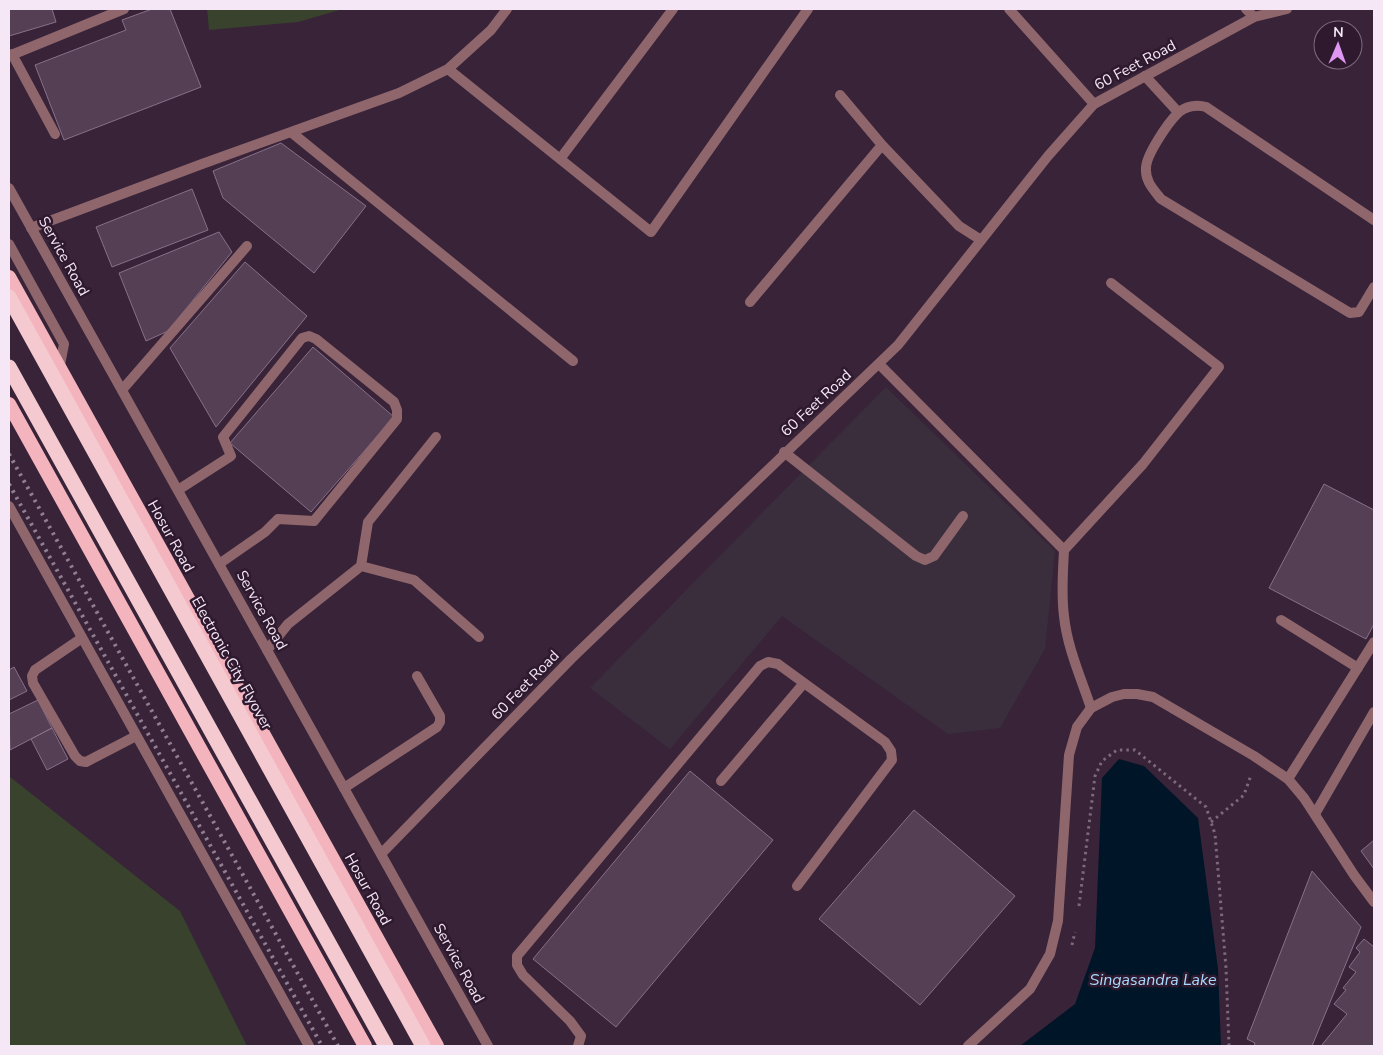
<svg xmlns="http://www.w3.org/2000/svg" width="1383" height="1055" viewBox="0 0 1383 1055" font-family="'Nunito Sans',sans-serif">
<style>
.industrial{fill:#3a2e3d}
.green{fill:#38422c}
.water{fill:#001628}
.building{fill:#553f55;stroke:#897089}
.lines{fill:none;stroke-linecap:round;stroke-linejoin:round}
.path{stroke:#7c697c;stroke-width:3;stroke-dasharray:2.5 4;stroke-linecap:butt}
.service{stroke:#8f666c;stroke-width:10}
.minor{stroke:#8f666c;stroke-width:10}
.tertiary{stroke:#8f666c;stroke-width:10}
.trunk{stroke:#f4b4be;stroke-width:14}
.motorway{stroke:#f4cad0;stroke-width:15}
.rail{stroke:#917f91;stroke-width:4;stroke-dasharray:2.5 5;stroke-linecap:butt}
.labels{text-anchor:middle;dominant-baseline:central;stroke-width:5;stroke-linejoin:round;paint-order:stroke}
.street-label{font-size:15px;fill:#f5e7f5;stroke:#2e192e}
.water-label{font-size:16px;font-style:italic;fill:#a8daff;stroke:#2e192e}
</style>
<rect width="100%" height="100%" fill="#382338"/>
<path class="industrial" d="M886 387 1055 551 1045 649 1000 728 948 734 782 616 670 749 590 688Z"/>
<path class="green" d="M207 9H343L298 22 209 30Z
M9 776 180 911 247 1046H9Z"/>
<path class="water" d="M1119 759 1144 766 1198 818 1218 969 1221 1046H1020L1075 1004 1095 948 1102 778Z"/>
<path class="building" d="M9 9H52L56 22 9 36Z
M152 9H170L201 87 64 140 35 65 126 30 122 20Z
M281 143 366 206 314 273 223 198 213 171Z
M192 189 208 230 112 267 96 227Z
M219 232 232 252 168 331 146 341 119 273Z
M245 262 307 316 216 427 170 348Z
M313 347 394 417 311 512 230 443Z
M1324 484 1374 510V624L1366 639 1269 588Z
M14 667 27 691 9 700V670Z
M38 700 52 728 10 750 9 714Z
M52 728 68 759 47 770 31 739Z
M690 771 773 840 616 1027 533 959Z
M914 810 1015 896 920 1005 819 919Z
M1374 840V869L1361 851Z
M1312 871 1361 927 1312 1046H1254L1255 1043 1247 1039Z
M1364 939 1374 947V1046H1321L1347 1014 1334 1004 1346 990 1343 988 1356 972 1349 967 1360 952 1356 948Z"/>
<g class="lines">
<path class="path" d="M1211 822 1244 795 1251 775
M1079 906 1095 776 1102 761 1117 750H1135L1206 807 1215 834 1226 968 1229 1046
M1072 945 1075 932"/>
<path class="service" d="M12 54 55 134
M9 56 124 9
M9 244 64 344 59 370
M122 390 247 246
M784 452 916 556 925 560 934 556 963 516
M178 490 231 456 223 437 302 338 309 336 316 339 394 402 397 410V419L314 521 278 519 265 532 219 564
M361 566 414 580 479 637
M1281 620 1358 668
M82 638 35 670 32 676 33 683 75 756 80 761 86 762 136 736
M267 650 288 624 361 566 368 522 436 437
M1288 779 1374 642
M721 781 804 683
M344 788 437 727 440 722V716L417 676
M1315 814 1374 712
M578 1046 581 1036 570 1021 523 975 517 965V956L760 666 768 662 778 664 885 742 891 751 892 760 797 886"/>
<path class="minor" d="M1009 9 1094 104
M1246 9 1254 17
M448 69 651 232 808 9
M1145 76 1178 112
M840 95 882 145
M291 132 573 361
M560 159 673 9
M1374 220 1206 107C1197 104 1185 106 1177 114 1168 123 1146 155 1146 168 1145 181 1153 189 1161 199L1350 313 1359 312 1374 287
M31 228 202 164 399 93 448 69 491 30 507 9
M750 302 882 145 959 226 981 240
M879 364 1064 550C1063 572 1061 594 1064 616 1067 647 1081 678 1091 708
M1064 550 1143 464 1219 367 1111 283"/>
<path class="tertiary" d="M9 188 488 1046
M9 506 309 1046
M381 854 571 659 898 345 1048 156 1094 104 1254 17 1287 9
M968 1046 1030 989 1050 954 1058 921 1069 755 1077 727 1091 708 1112 697 1124 694H1137L1153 697 1254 756 1288 779 1304 798 1354 875 1374 902"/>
<path class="trunk" d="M9 277 437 1046
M9 404 365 1046"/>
<path class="motorway" d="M9 297 423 1046
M9 367 386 1046"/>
<path class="rail" d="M9 454 338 1046
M9 484 322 1046"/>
</g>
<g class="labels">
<g class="street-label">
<text transform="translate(1135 65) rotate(-28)">60 Feet Road</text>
<text transform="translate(64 256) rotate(61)">Service Road</text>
<text transform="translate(816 403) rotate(-43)">60 Feet Road</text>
<text transform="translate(171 536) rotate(61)">Hosur Road</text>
<text transform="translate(262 610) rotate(61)">Service Road</text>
<text transform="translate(232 663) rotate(61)">Electronic City Flyover</text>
<text transform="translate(525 685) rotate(-46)">60 Feet Road</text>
<text transform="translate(368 889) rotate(61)">Hosur Road</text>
<text transform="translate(459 963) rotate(61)">Service Road</text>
</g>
<g class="water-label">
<text x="1153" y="980">Singasandra Lake</text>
</g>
</g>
<rect width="1383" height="1055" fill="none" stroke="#f5e7f5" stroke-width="20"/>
<g transform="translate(1338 45) rotate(2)"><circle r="24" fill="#2e192e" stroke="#7e6b7e"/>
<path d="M0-4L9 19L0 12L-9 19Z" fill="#de98f3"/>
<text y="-8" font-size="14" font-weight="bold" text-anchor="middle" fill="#f5e7f5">N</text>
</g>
</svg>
